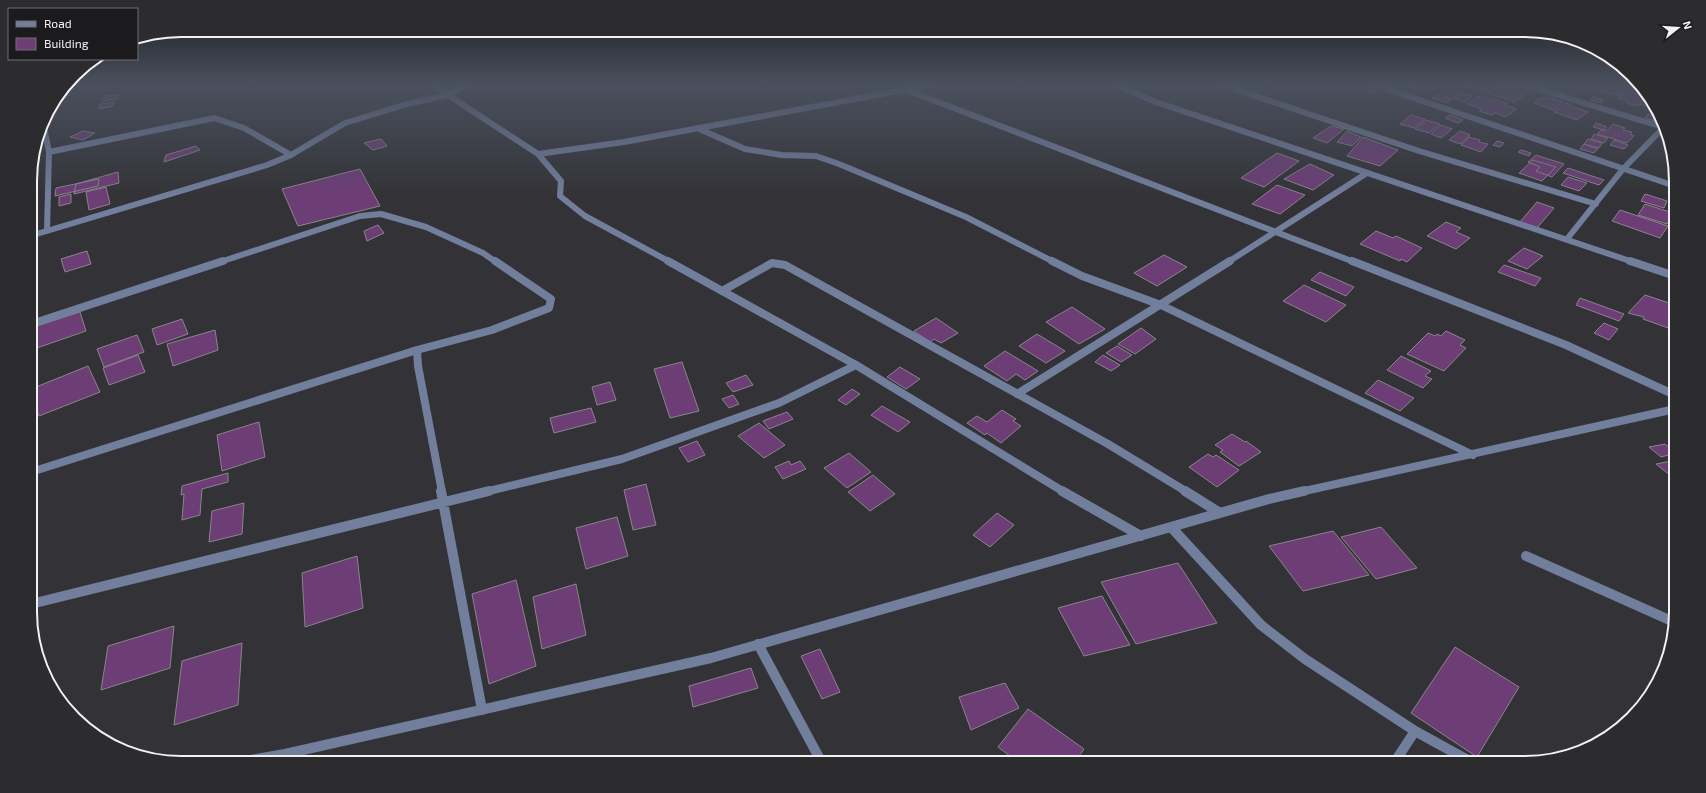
<svg xmlns="http://www.w3.org/2000/svg" width="1706" height="793" viewBox="0 0 1706 793" font-family="'Exo 2',sans-serif">
<style>
.building{fill:#6d3d76;stroke:#89858a}
.lines{fill:none;stroke-linecap:round;stroke-linejoin:round}
.street-far2{stroke:#717e9c;stroke-width:6}
.street-far1{stroke:#717e9c;stroke-width:8}
.street{stroke:#717e9c;stroke-width:10}
.rim{fill:none;stroke:#f2f2f5;stroke-width:2}
</style>
<rect width="100%" height="100%" fill="#333337"/>
<path class="building" d="M1362 85H1365L1378 89 1372 93 1358 88Z
M1402 85H1423L1416 90Z
M1464 85H1498L1524 95 1515 102Z
M1505 85H1511L1532 91 1529 94 1503 86Z
M1601 85H1623L1627 86 1619 96 1597 90Z
M1629 87 1647 92 1653 104 1650 107 1640 104 1638 106 1626 103 1628 101 1618 98Z
M1460 92 1472 96 1465 102 1453 98Z
M1437 94 1452 99 1447 103 1432 98Z
M118 95 116 99 103 101 105 96Z
M1479 96 1507 103 1505 105 1517 109 1506 117 1495 113 1492 115 1479 111 1482 109 1468 104Z
M1547 97 1563 102 1554 110 1534 103 1540 98 1544 99Z
M1593 97 1604 100 1601 103 1591 100Z
M114 102 113 106 99 109 100 104Z
M1566 103 1571 105 1570 106 1588 112 1577 120 1554 112Z
M1648 114 1657 117 1654 121 1645 118Z
M1411 115 1425 119 1414 128 1400 124Z
M1450 115 1463 120 1458 123 1445 118Z
M1426 120 1440 124 1429 133 1415 129Z
M1596 123 1607 127 1604 130 1593 127Z
M1613 124 1625 128 1623 130 1632 132 1630 134 1634 136 1627 143 1597 134 1601 130 1606 131Z
M1441 125 1452 129 1441 138 1431 134Z
M1331 126 1344 129 1327 143 1313 138Z
M83 131 95 133 83 140 70 137Z
M1347 131 1361 137 1352 146 1337 142Z
M1460 131 1470 135 1460 144 1449 140Z
M1594 134 1608 138 1604 143 1591 139Z
M1363 137 1398 150 1380 166 1347 156Z
M1469 137 1480 140 1479 142 1488 144 1481 152 1461 145Z
M381 139 387 146 373 150 364 143Z
M1588 139 1602 143 1599 148 1584 144Z
M1614 140 1628 145 1624 149 1610 145Z
M1497 141 1504 143 1500 147 1493 145Z
M1584 144 1598 149 1594 153 1580 149Z
M196 146 200 150 164 162 166 155Z
M1521 150 1531 153 1529 156 1518 152Z
M1277 153 1299 161 1264 187 1241 178Z
M1536 155 1564 164 1552 177 1536 171 1540 167 1528 162Z
M1533 160 1556 167 1542 181 1519 173Z
M1310 164 1334 175 1313 190 1284 179Z
M1568 168 1604 180 1599 185 1563 173Z
M360 169 380 206 298 226 282 189Z
M118 172 119 183 74 194 76 184Z
M1568 177 1587 183 1579 191 1561 185Z
M99 179 98 186 55 196 56 188Z
M1277 185 1305 195 1280 214 1252 204Z
M106 187 110 204 89 210 86 192Z
M71 194V203L59 206V197Z
M1645 194 1667 201 1664 208 1641 201Z
M1537 202 1554 208 1537 228 1520 222Z
M1645 204 1673 213 1667 224 1638 215Z
M1620 210 1668 226 1660 238 1612 221Z
M1446 222 1461 228 1456 232 1470 238 1456 249 1427 236Z
M378 225 384 233 367 241 364 231Z
M1376 231 1393 238 1396 236 1422 248 1407 262 1401 259 1400 261 1360 244Z
M1675 234V245L1668 243Z
M1524 248 1543 256 1527 269 1508 261Z
M87 251 91 264 65 272 61 259Z
M1164 255 1187 267 1157 286 1134 273Z
M1504 265 1541 278 1535 286 1498 272Z
M1320 272 1354 287 1346 296 1311 280Z
M1304 285 1346 305 1326 322 1283 301Z
M1645 295 1675 305V327L1671 329 1643 319 1644 317 1628 313Z
M1580 298 1624 314 1619 321 1576 305Z
M1072 307 1105 329 1079 344 1046 322Z
M80 312 86 331 31 350V328Z
M936 318 958 333 941 343 934 339 930 342 914 331Z
M182 319 188 334 157 345 152 329Z
M1604 323 1618 329 1609 340 1594 333Z
M1141 328 1156 339 1135 354 1118 344Z
M215 330 218 350 173 366 167 344Z
M1446 331 1465 340 1460 345 1466 348 1444 371 1407 354 1428 333 1435 336 1437 334 1441 336Z
M1037 334 1065 351 1046 363 1019 346Z
M137 335 144 352 104 367 97 349Z
M1117 346 1132 355 1121 362 1106 353Z
M1005 351 1038 371 1025 380 1016 374 1007 381 984 366Z
M138 355 145 372 109 385 103 368Z
M1103 355 1120 365 1111 371 1095 362Z
M1401 356 1431 371 1425 376 1432 379 1423 388 1387 370Z
M682 362 699 411 670 418 654 369Z
M88 366 100 392 39 416 31 395V389Z
M900 367 920 379 906 389 887 377Z
M746 375 753 385 733 392 726 383Z
M1378 380 1414 398 1400 411 1365 393Z
M610 382 616 400 597 405 592 387Z
M852 389 860 394 846 405 838 400Z
M733 395 739 404 729 408 722 399Z
M882 406 910 422 898 432 871 415Z
M591 408 596 422 554 433 550 418Z
M1002 410 1016 419 1013 421 1021 426 1001 443 987 433 985 435 967 423 977 416 987 422Z
M787 412 793 419 769 429 763 421Z
M259 422 265 457 222 471 217 435Z
M759 423 785 445 764 458 738 436Z
M1232 434 1245 442 1246 441 1261 452 1239 466 1220 452 1223 450 1215 445Z
M697 441 705 455 688 462 679 448Z
M1665 444 1676 453 1661 457 1649 447Z
M849 453 871 472 847 488 824 468Z
M1208 454 1213 457 1216 455 1239 470 1217 487 1189 467Z
M1676 460V480L1656 464Z
M789 461 791 465 800 461 806 469 783 479 775 467Z
M228 473V482L202 489 200 515 182 520 184 494 181 495 182 486Z
M873 475 895 494 870 511 848 492Z
M646 484 656 525 633 530 624 490Z
M244 503 242 534 209 542 212 511Z
M997 513 1014 525 990 547 973 535Z
M617 517 628 556 586 569 576 528Z
M1381 527 1417 568 1376 579 1341 537Z
M1333 531 1369 575 1303 591 1269 546Z
M357 556 363 608 305 627 302 573Z
M1178 563 1217 623 1136 644 1101 582Z
M516 580 536 666 489 684 472 594Z
M576 584 586 635 542 649 533 597Z
M1102 596 1130 645 1084 656 1058 608Z
M174 626 170 668 101 690 108 646Z
M242 643 238 705 174 725 182 661Z
M1455 647 1519 687 1477 757 1411 713Z
M820 649 840 692 822 699 801 656Z
M751 668 758 688 693 707 689 686Z
M1005 683 1019 708 971 730 959 697Z
M1028 709 1084 749 1074 763H1019L998 747Z"/>
<g class="lines">
<path class="street-far2" d="M435 85 448 95 466 85
M1117 85 1156 102 1633 262
M1223 85 1419 151 1596 204
M1375 85 1675 186
M1525 85 1666 128
M907 90 1354 262
M43 122 49 152 47 231
M697 128 745 149 782 155 816 156 839 164 966 217 1054 262
M49 152 214 118 244 128 291 155
M538 154 561 181 560 196 585 216 670 262
M30 236 267 165 291 155 345 123 407 104 448 95 538 154 624 142 930 85
M1567 239 1623 169 1664 127
M220 262 360 216 381 214 426 227 483 253 496 262
M1228 262 1367 173"/>
<path class="street-far1" d="M668 261 856 365 1064 492
M1052 261 1082 276 1161 305 1473 455
M1352 261 1566 345 1675 395
M1630 261 1675 276
M722 291 772 263 785 265 1108 444 1187 492
M31 324 223 261
M417 350 418 366 442 492
M1017 394 1230 261
M31 472 417 350 492 330 549 308 551 299 495 261
M485 492 622 459 779 403 856 365
M1300 492 1675 409"/>
<path class="street" d="M441 491 482 710
M1062 491 1141 536
M1185 491 1220 513
M1171 527 1261 625 1305 659 1415 731
M1526 556 1674 622
M31 604 489 491
M758 644 822 763
M285 754 286 763
M233 763 285 754 711 658 1269 499 1304 491
M1394 763 1415 731 1473 763"/>
</g>
<linearGradient id="sky" x2="0" y2="1"><stop stop-color="#1c1c1e"/><stop offset="0.43" stop-color="#4a505e"/><stop offset="1" stop-color="#4a505e" stop-opacity="0"/></linearGradient>
<rect width="1706" height="196" fill="url(#sky)"/>
<path d="M0 0H1706V793H0ZM181 37H1525A144 144 0 0 1 1669 181V612A144 144 0 0 1 1525 756H181A144 144 0 0 1 37 612V181A144 144 0 0 1 181 37Z" fill="#2c2c2e" fill-rule="evenodd"/>
<path class="rim" d="M181 37H1525A144 144 0 0 1 1669 181V612A144 144 0 0 1 1525 756H181A144 144 0 0 1 37 612V181A144 144 0 0 1 181 37Z"/>
<rect x="8" y="8" width="130" height="52" fill="#1b1b1d" stroke="#717173"/>
<rect x="16" y="21" width="20" height="6" fill="#717e9c" stroke="#717173"/>
<text x="44" y="28" font-size="12" fill="#f2f2f5">Road</text>
<rect x="16" y="38" width="20" height="12" fill="#6d3d76" stroke="#717173"/>
<text x="44" y="48" font-size="12" fill="#f2f2f5">Building</text>
<g transform="translate(1678 28) rotate(73)" stroke="#1b1b1d" stroke-width="3" paint-order="stroke">
<path d="M0-3L7 15L0 10L-7 15Z" fill="#f2f2f5"/>
<text y="-6" font-size="11" font-weight="bold" text-anchor="middle" fill="#f2f2f5">N</text>
</g>
</svg>
